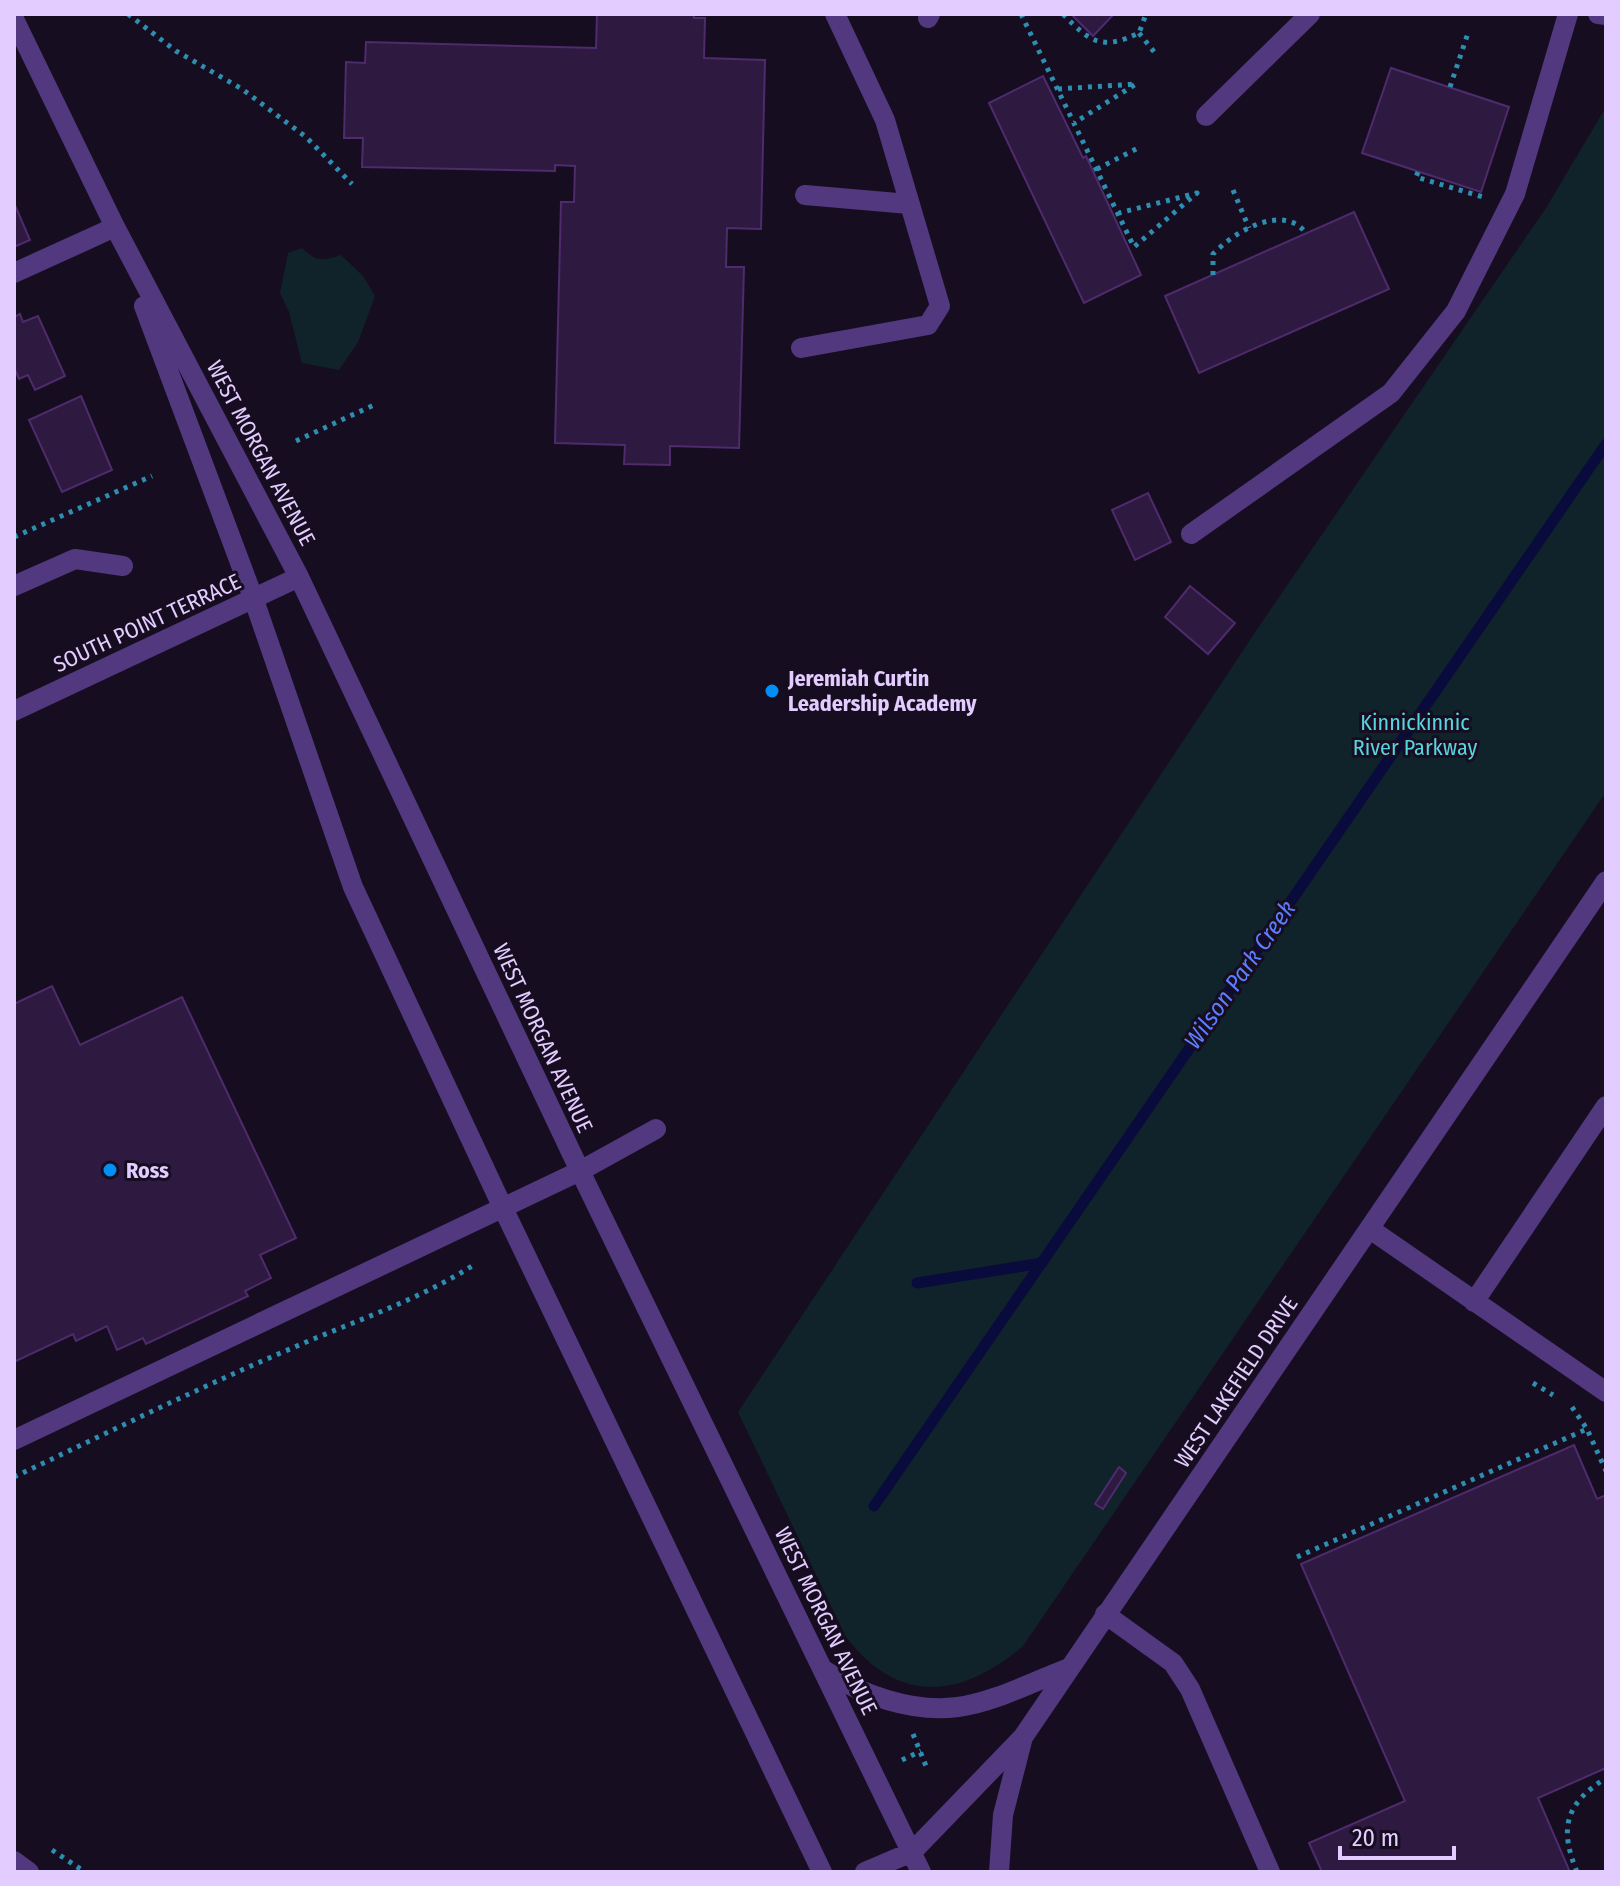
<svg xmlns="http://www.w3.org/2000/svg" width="1620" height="1886" viewBox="0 0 1620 1886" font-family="'Fira Sans Condensed',sans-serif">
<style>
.green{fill:#10232a}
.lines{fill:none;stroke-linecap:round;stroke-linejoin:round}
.stream{stroke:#090b3d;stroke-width:11}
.building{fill:#2e1941;stroke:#4e2b6d;stroke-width:2}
.path{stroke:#2e8eb1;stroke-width:5;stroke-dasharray:4 6;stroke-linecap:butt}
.minor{stroke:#52387f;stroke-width:20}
.poi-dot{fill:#018ef6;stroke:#170d20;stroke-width:3}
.labels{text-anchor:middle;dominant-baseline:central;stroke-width:6;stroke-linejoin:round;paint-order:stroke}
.street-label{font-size:22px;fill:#e3ccff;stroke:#170d20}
.poi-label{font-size:22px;font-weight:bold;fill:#e3ccff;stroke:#170d20;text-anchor:start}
.park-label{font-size:22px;fill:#59d4de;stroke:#170d20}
.water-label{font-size:24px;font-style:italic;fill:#5b7efe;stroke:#170d20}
</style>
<rect width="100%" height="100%" fill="#170d20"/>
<path class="green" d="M1606 107V792L1023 1646C962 1698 899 1706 846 1637L738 1412 1262 622 1546 208Z
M302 248C316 262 323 261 341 255L363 276 375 296 358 342 339 370 302 363 289 312 280 293 288 253Z"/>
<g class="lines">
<path class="stream" d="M917 1283 1042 1263
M874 1506 1606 444"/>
</g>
<path class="building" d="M597 14H694V18H705L704 58 765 60 761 229 727 228 726 267H744L739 448 670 446V465L624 464 625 445 555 443 561 202H574L575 166 555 165V171L362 167 363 138H344L346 62 365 63 366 42 596 48Z
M1071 14H1114L1093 36Z
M1391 68 1509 107 1481 192 1362 153Z
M1043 76 1083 158 1086 156 1141 275 1084 303 989 103Z
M14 203 30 240 14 247Z
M1354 212 1389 289 1199 373 1165 296Z
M20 314 23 322 38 316 65 376 35 390 28 375 19 379 14 367V317Z
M81 396 112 470 62 492 29 420Z
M1148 493 1171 542 1135 560 1112 510Z
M1190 586 1235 623 1208 654 1165 617Z
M52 986 80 1045 182 997 296 1238 260 1255 271 1278 245 1291 248 1296 146 1344 143 1338 117 1350 107 1326 76 1341 73 1334 14 1362V1004Z
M1574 1445 1597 1499 1606 1495V1768L1538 1798 1570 1872H1322L1309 1843 1405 1801 1301 1564Z
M1119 1467 1126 1473 1103 1509 1095 1504Z"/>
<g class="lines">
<path class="path" d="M128 14 176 51 242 89 306 137 352 184
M1021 14 1134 247 1197 193 1119 213
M1063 14C1090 42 1101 51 1139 33L1146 14
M1139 33 1155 53
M1450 87 1468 33
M1058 89 1136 84 1074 123
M1097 169 1138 148
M1418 172 1416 177 1483 197
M1233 190 1249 228
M1213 275V254C1235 231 1283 203 1306 233
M296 441 376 404
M14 537 152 476
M1533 1383 1553 1395
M1572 1407 1587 1429
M14 1477C105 1434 196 1389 290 1349 351 1322 415 1302 472 1266
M1297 1557 1587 1429 1606 1471
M913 1734 928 1771
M902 1760 921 1751
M52 1850 85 1872
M1577 1872C1559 1828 1565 1804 1606 1778"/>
<path class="minor" d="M1598 14 1606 15
M928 18 930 14
M14 19 115 227 299 577 580 1171 921 1872
M1206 116 1310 14
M805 195 909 204
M14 273 115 227
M144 306 254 600 353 887 503 1208 822 1872
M801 348 928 325 940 306 885 120 835 14
M1191 534 1391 393 1456 311 1515 194 1568 14
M14 586 75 559 123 566
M14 711 299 577
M1370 1229 1606 1392
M1474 1302 1606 1106
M14 1440 580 1171 656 1129
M1105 1614 1173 1663 1190 1689 1270 1872
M824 1670C861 1695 912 1713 958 1707 995 1702 1034 1681 1069 1668
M14 1861 29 1872
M865 1872 912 1852 1023 1737 1606 881
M999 1872 1003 1815 1023 1737"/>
</g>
<g class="poi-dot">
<circle cx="772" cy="691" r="8"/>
<circle cx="110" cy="1170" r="8"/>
</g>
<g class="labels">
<g class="street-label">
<text transform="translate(261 453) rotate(62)">WEST MORGAN AVENUE</text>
<text transform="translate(147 623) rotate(-25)">SOUTH POINT TERRACE</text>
<text transform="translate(543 1038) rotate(65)">WEST MORGAN AVENUE</text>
<text transform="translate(1236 1382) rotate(-56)">WEST LAKEFIELD DRIVE</text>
<text transform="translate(826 1621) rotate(64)">WEST MORGAN AVENUE</text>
</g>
<g class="poi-label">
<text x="788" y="678">Jeremiah Curtin<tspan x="788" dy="25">Leadership Academy</tspan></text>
<text x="126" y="1170">Ross</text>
</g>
<g class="park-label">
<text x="1415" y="722">Kinnickinnic<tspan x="1415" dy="25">River Parkway</tspan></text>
</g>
<g class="water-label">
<text transform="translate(1240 975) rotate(-55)">Wilson Park Creek</text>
</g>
</g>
<rect width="1620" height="1886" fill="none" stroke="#e3ccff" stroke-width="32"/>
<path d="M1340 1846v12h114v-12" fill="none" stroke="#e3ccff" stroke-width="4"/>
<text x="1352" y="1846" font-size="24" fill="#e3ccff" stroke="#170d20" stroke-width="6" paint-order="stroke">20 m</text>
</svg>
